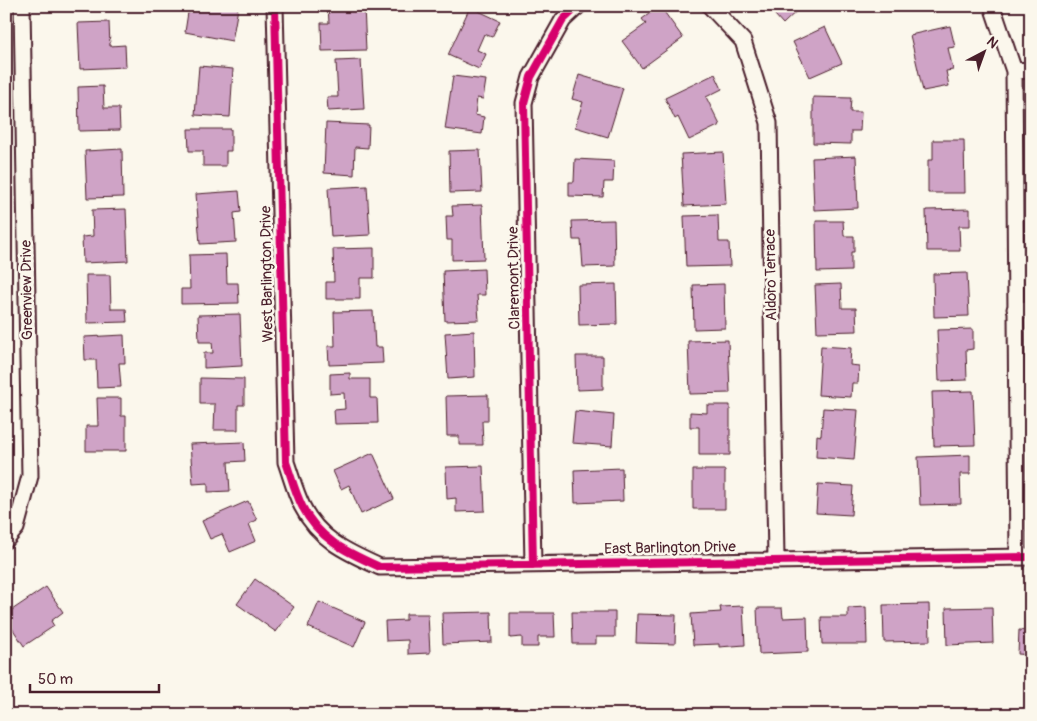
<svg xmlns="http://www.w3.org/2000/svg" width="1037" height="721" viewBox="0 0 1037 721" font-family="Pangolin,sans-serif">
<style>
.building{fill:#cfa3c6;stroke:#4a1f2b}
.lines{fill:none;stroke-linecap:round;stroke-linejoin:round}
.minor-casing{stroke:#4a1f2b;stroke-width:19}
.minor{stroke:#fbf7ec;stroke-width:15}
.cycleway-casing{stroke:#fbf7ec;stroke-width:11}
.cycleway{stroke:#d6006c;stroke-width:8}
.labels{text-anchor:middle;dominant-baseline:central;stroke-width:5;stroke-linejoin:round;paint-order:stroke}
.street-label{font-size:15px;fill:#4a1f2b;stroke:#fbf7ec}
</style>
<rect width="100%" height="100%" fill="#fbf7ec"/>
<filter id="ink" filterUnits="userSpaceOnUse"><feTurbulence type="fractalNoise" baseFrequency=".02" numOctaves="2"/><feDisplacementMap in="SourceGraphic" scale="10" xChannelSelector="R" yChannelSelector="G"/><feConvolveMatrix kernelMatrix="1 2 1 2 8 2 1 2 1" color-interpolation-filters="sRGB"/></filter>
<g filter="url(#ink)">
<path class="building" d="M79 6H122V8L79 10Z
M189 6H227L238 8 232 41 185 32Z
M328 6H364L366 50 322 51 321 23H329Z
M660 6 683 38 642 68 622 41 646 24 642 19Z
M767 6H802L783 24Z
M470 7 500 21 492 37 484 34 477 50 486 54 479 69 448 55Z
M109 22 110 46 125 45 126 67 80 69 78 23Z
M950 26 955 47 948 48 953 70 946 71 949 86 923 91 910 35Z
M825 27 842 63 810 77 793 42Z
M361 60 364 109 328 111 327 97H338L336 61Z
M199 66 233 69 230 117 195 115Z
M715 74 722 89 706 97 720 125 689 140 678 117 675 119 665 98Z
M579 75 623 88 608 137 575 127 583 102 572 99Z
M453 76 486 80 483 99 477 98 475 115 484 117 482 134 445 129Z
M103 86 104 108H119L120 130 79 131 78 87Z
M813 97 851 98 850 112H861L860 131H851V144L813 143Z
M326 123 369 125 368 148 355 147 354 175 324 173Z
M188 129H231V151H226V166H203V151H189Z
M933 140H964L965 193H928V160H933Z
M122 149 123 197 87 198 85 151Z
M480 150 482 192 450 193 449 151Z
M723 152 726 204 684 206 681 154Z
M856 156 858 208 814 210 812 158Z
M575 159 614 161 613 182H604L603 197 569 196V182H574Z
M367 186 370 235 331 237 328 188Z
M239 191 241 212 234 213 236 242 200 244 196 194Z
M482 205 484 259 452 260V240H447L446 216H453L452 206Z
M126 209 128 261 83 263 82 237 93 236 92 210Z
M970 209V226H959L960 251H927L926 210Z
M718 215 719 242H729L730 266 686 267 684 216Z
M614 220 615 266 583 267 581 240H573L572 221Z
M816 221H843L844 236H854V252H851V271L817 272Z
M374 248V278H360V299H326V282H334L333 249Z
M226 254 227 283H238L239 303 181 304V289H190L189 255Z
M484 269 485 295H477L479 320 445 321 443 271Z
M967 273 969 316 934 317 933 274Z
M86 275H110L111 309H126L127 322 87 323Z
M616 284 617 324 579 325 578 285Z
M724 284 725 328 694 329 693 285Z
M841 284 842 308H856L857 331 817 332 815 285Z
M373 311 375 347H382L383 363 329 365 328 346H335L334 312Z
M240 314 242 366 204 368V353H213L212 342H199L198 315Z
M973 329V349L966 350 967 380 939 381 937 330Z
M474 331 475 377 448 379 445 333Z
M124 335 125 363H119L121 387 97 388 96 360H85L84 337Z
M728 340 730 393 690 394 688 341Z
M821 346 851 348 850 365 859 366 858 383H852L851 397 818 395Z
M576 356H603V389L577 390Z
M350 373V379H370V398H377L378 423 335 424 334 410 345 409 344 393 330 394V374Z
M200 378 244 379V405H238V430H214L215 404H200Z
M973 391 975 445 934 446 932 392Z
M488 395V421H482L483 445H459V436H447L446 396Z
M97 398H121V416H126V451H86V426H98Z
M707 405H730V455H699V427H690V412L707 413Z
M823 408 858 410 854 460 816 457 817 435 821 436Z
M575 411 614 415 612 446 572 443Z
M244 442 245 461 228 462 230 491 208 492V483L193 484 190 444Z
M373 453 394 499 361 514 349 485 341 489 333 471Z
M970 455V474H960L961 504 920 505 918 457Z
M483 466 485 511 456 512V498L447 499 446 467Z
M622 468 623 501 575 503 574 470Z
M693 470H725V509H693Z
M818 484 853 486 851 515 816 513Z
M248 501 257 520 249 524 256 541 230 552 222 534 210 539 202 521Z
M255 579 294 607 276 632 237 604Z
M46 587 63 612 51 621 54 626 24 646 6 619V614Z
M319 602 365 622 354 647 308 627Z
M929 604 930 641 884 642 883 605Z
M743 606 745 645 719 647V644L693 645 691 614 721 612 720 607Z
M866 607 867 644H822L821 617H848V608Z
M992 607 993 643 947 645 946 608Z
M757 608H782L783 618 807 617 808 652 759 654Z
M491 612 492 642 443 644 442 613Z
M572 612H615V637H596V644H573Z
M510 613H554L555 637H538V647H522V637L510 638Z
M406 614H428L430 653 408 654V640L386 641 385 621 406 620Z
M637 614 676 615 675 644 636 643Z
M1019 630 1031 631V655L1018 654Z"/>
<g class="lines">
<g class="minor-casing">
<path id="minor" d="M275 6 286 462C291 476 295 492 302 506 319 540 347 552 380 567L1031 557
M710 6 743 41 769 123 776 560
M992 6 1014 71 1018 557
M1014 71 1031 70
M1015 309 1031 310
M6 540 16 528 30 476 22 6
M533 565 524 103 531 77 563 20 578 6"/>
</g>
<use href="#minor" class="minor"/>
<g class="cycleway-casing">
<path id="cycleway" d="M275 6 286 462C291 476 295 492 302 506 319 540 347 552 380 567L1031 557
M533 565 524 103 531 77 563 20 578 6"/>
</g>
<use href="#cycleway" class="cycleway"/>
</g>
</g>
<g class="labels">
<g class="street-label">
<text transform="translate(267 274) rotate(-91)">West Barlington Drive</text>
<text transform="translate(771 275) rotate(-91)">Aldoro Terrace</text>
<text transform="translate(514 278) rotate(-91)">Claremont Drive</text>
<text transform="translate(27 290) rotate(-91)">Greenview Drive</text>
<text transform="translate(670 548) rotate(-1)">East Barlington Drive</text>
</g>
</g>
<rect width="1037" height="721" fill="none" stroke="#fbf7ec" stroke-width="25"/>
<rect x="12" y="12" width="1012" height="696" fill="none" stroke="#4a1f2b" stroke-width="2" filter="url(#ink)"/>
<g transform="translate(984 52) rotate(41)" stroke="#fbf7ec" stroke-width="4" paint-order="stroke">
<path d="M0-4L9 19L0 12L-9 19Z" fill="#4a1f2b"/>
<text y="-8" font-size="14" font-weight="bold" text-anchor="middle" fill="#4a1f2b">N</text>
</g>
<path d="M30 684v8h129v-8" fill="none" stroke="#4a1f2b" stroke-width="2.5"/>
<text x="38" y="684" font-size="15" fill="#4a1f2b" stroke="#fbf7ec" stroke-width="4" paint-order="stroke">50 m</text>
</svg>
